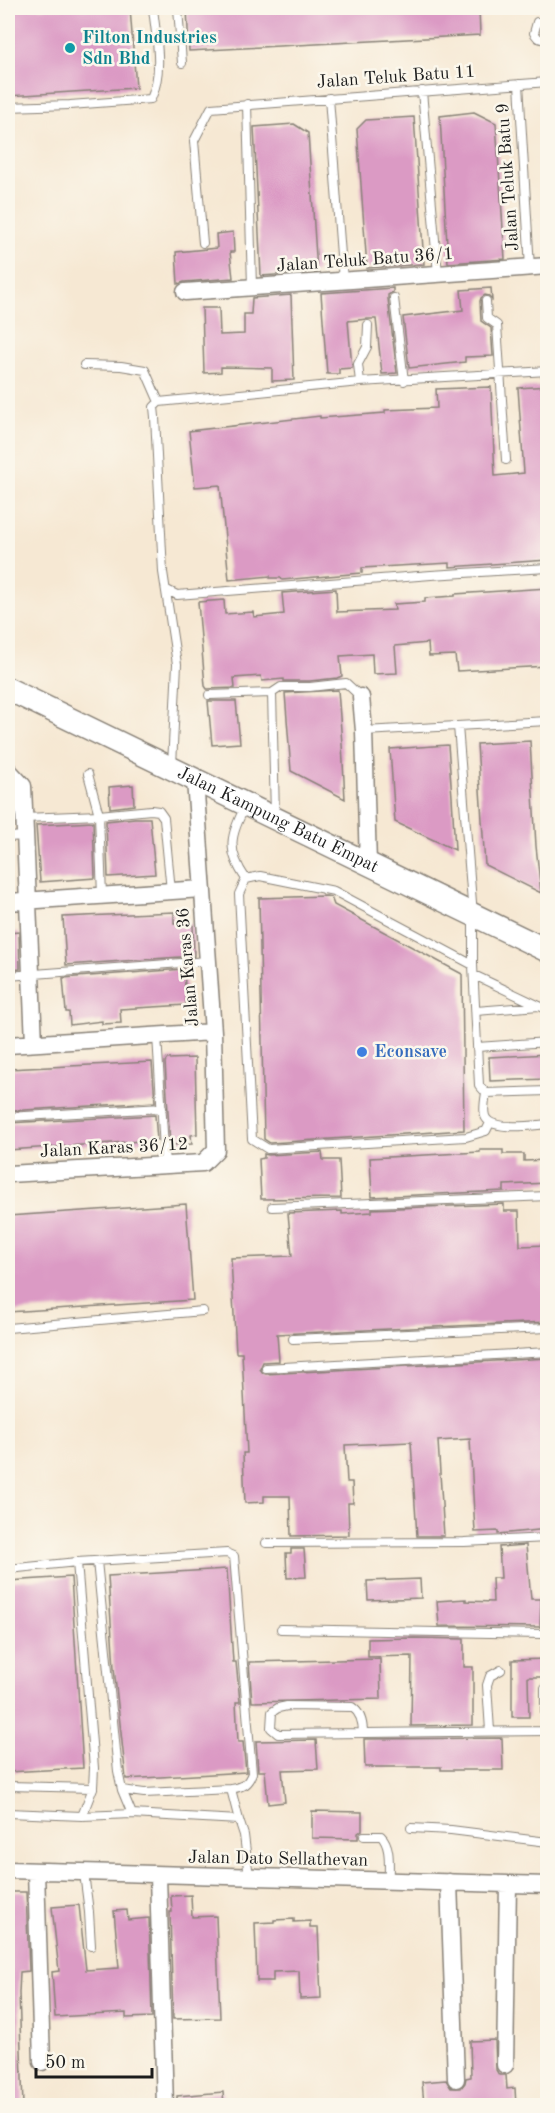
<svg xmlns="http://www.w3.org/2000/svg" width="555" height="2113" viewBox="0 0 555 2113" font-family="'Old Standard TT',serif">
<style>
.building{fill:#db9ac4}
.lines{fill:none;stroke-linecap:round;stroke-linejoin:round}
.lane-casing{stroke:#898278;stroke-width:10}
.street-casing{stroke:#898278;stroke-width:19}
.secondary-casing{stroke:#898278;stroke-width:25}
.lane{stroke:#fff;stroke-width:8}
.street{stroke:#fff;stroke-width:16}
.secondary{stroke:#fff;stroke-width:22}
.culture-dot{fill:#0f9aa8;stroke:#fbf7ec;stroke-width:2}
.shop-dot{fill:#3f7fe0;stroke:#fbf7ec;stroke-width:2}
.labels{text-anchor:middle;dominant-baseline:central;stroke-width:5;stroke-linejoin:round;paint-order:stroke}
.culture-label{font-size:18px;font-weight:bold;fill:#0d838f;stroke:#fbf7ec;text-anchor:start}
.street-label{font-size:18px;fill:#1c1c1c;stroke:#fbf7ec}
.shop-label{font-size:18px;font-weight:bold;fill:#366cbe;stroke:#fbf7ec;text-anchor:start}
</style>
<rect width="100%" height="100%" fill="#fbf7ec"/>
<filter id="ink" filterUnits="userSpaceOnUse"><feTurbulence type="fractalNoise" baseFrequency=".0167" numOctaves="2"/><feDisplacementMap in="SourceGraphic" scale="12" xChannelSelector="R" yChannelSelector="G"/><feConvolveMatrix kernelMatrix="1 2 1 2 8 2 1 2 1" color-interpolation-filters="sRGB"/></filter>
<filter id="wash" filterUnits="userSpaceOnUse"><feTurbulence type="fractalNoise" baseFrequency=".008" numOctaves="4" result="noise"/><feDisplacementMap in="SourceGraphic" scale="24" xChannelSelector="R" yChannelSelector="G"/><feGaussianBlur stdDeviation="1.35" result="paint"/><feColorMatrix in="noise" values="0 0 0 0 0 0 0 0 0 0 0 0 0 0 0 0 0 1.4 0 .05"/><feComposite in="paint" operator="in"/></filter>
<g filter="url(#wash)">
<rect width="100%" height="100%" fill="#f6e8d3"/>
<g id="blocks">
<path class="building" d="M8 8H130L136 88 8 96Z
M187 8H479L480 35 189 51Z
M474 112 496 123 505 259 448 263 440 116Z
M414 117 424 264 367 268 357 129 366 120Z
M294 124 308 133 317 272 261 276 254 127Z
M233 232 234 252H230L233 278 184 282 178 284 176 252 217 248 216 234Z
M393 288V292L388 295V299L397 373 382 374 376 319H368L348 321 352 368 339 369V374H327L321 293Z
M491 288 492 300 489 296 485 295 481 298 480 301 481 321 491 328 493 356 465 357V362L409 368 403 317 463 310 461 290Z
M291 295 294 380 272 381V368L221 367V372L204 373 202 308H219L220 335 244 334V314H251L252 298Z
M548 386V560L450 567V563L362 568V573L282 580 281 578H270V576L229 580 220 485 195 487 189 431 320 416V418L385 413V410L437 408 436 389 491 387 495 476 524 473 518 388Z
M548 588V666L457 671 455 655 429 656 428 643 395 646 397 673 373 674 372 654 340 656 342 676 337 678 310 681H284V679L262 681 261 676 234 678 235 688 207 689 205 686 198 602 224 600 225 614 253 612 254 617 284 614 282 593 336 589 337 612 395 610 394 604 425 602V598L455 596V594Z
M338 690 342 744 345 799 291 771 285 693Z
M208 701H236L240 743 212 745Z
M530 741 536 846 541 893 485 865 483 835 477 744Z
M448 745 452 797 455 850 395 822 390 749Z
M133 785 134 805 110 808 109 787Z
M135 818H150L155 874 108 877 106 821Z
M93 822 95 878 40 882 36 825Z
M326 896 331 897 334 905 462 974 464 1130 270 1143 264 1139 259 898Z
M174 912V924H193L194 956 66 965 63 917Z
M19 932 20 969 8 970V933Z
M184 969 186 1005 120 1009 121 1023 102 1024V1021L70 1025 69 1012H66L63 978Z
M548 1054V1079L490 1081 489 1057Z
M195 1058 197 1134 191 1135 192 1144 170 1145 165 1062 167 1059Z
M152 1062 155 1102 8 1111V1069Z
M155 1115 157 1140 8 1150V1123Z
M480 1150H503V1154H524V1161L548 1160V1183L504 1185V1191L372 1197 370 1158 480 1152Z
M322 1152 323 1160H339L341 1198 261 1199 259 1159 264 1158V1154L268 1155Z
M186 1204 193 1300 8 1312V1216Z
M504 1204V1211H519L520 1246 548 1245V1322L277 1334 279 1361 263 1362 260 1369 263 1373 266 1374 548 1358V1529L498 1534V1531L475 1532 470 1439 438 1441 444 1536H417L411 1442 345 1445 347 1482H352L353 1503H348L349 1535 291 1536 290 1496H264V1502L245 1503 243 1453H247L242 1353H236L231 1258 292 1256 288 1213 342 1211V1214L372 1212V1209Z
M526 1545 531 1599H541L540 1627 439 1626 437 1601 466 1599V1601L493 1602 492 1578H501L499 1547Z
M291 1549H304L306 1577 287 1578 286 1553H291Z
M227 1569 233 1662H236L240 1702H236L238 1742H243L246 1772 126 1779 114 1668 108 1576Z
M71 1577 83 1768 8 1772V1581Z
M420 1579 421 1598 368 1600 367 1581Z
M413 1638 464 1639V1667H473V1725L411 1726 412 1656 368 1657V1639Z
M380 1659 381 1699 252 1702 249 1662Z
M547 1659V1677H528L529 1717H512V1660Z
M502 1738 503 1770H441V1767H365L364 1739Z
M316 1740 318 1769 282 1770 285 1802 268 1804 265 1771H258L256 1741Z
M312 1811 362 1812V1830L358 1833V1839L312 1838Z
M8 1892H26L29 1971 20 1972 19 1993 23 2106H8Z
M191 1895 192 1917 216 1916 220 2018 173 2019 170 1912H172L171 1896Z
M79 1905 86 1970 119 1968 114 1911 127 1910 128 1920 149 1918 152 2017 126 2018V2013L55 2017 52 1972 59 1971 52 1907Z
M294 1919V1922L310 1921V1927H318L321 1998 300 1999 299 1971 273 1972V1981H257L255 1923 274 1922V1920Z
M495 2040 496 2070 499 2075H506L507 2089 515 2088 516 2106H473L472 2099 424 2104 422 2082 446 2080 451 2088H461L465 2083 466 2078 471 2077 470 2041Z
M223 2092 224 2106H177V2096Z"/>
</g>
</g>
<g filter="url(#ink)">
<use href="#blocks" fill-opacity="0" stroke="#898278" stroke-width="1.5"/>
<g class="lines">
<g class="lane-casing">
<path id="lane" d="M178 8 182 63
M548 22H537L534 33 538 38 548 41
M519 84 530 268
M422 91 438 274
M329 98 343 281
M247 104 252 287
M8 107 70 105 151 99C164 70 156 38 153 8
M203 243 194 141 211 108 548 82
M394 298 404 381
M486 301 487 318 497 325 506 460
M84 365 121 366 145 370 159 402
M360 382 358 364 367 347 368 325
M167 590 177 595 431 575 548 568
M209 695 272 693
M458 726 473 915V965L479 1085 486 1093 548 1091
M364 731 548 721
M172 765 177 664 163 572 155 417 154 407 159 402 360 382 548 371
M88 774 99 815 102 896
M275 815 272 693 281 687H310L346 683 361 697
M24 818 99 815 151 810 159 811 164 818 171 891
M8 837 25 836
M246 879C226 850 230 835 246 805
M473 965 334 891 260 876 246 879 239 894 252 1139 268 1149 466 1137 486 1131 490 1123
M474 975 548 1010
M8 976 208 961
M476 1011 539 1006
M157 1036 165 1165
M477 1047 548 1042
M486 1093C485 1099 483 1110 485 1116 490 1132 534 1125 548 1124
M8 1117 162 1108
M272 1207 548 1196
M8 1328 203 1311
M293 1339 548 1328
M266 1368 548 1352
M266 1543 464 1542 548 1538
M97 1561 118 1771 122 1790
M8 1569 77 1562 227 1553 234 1556 252 1773C248 1784 243 1787 231 1789L144 1793 122 1790 132 1814
M281 1629 543 1634 547 1629 548 1622
M490 1731 487 1685 490 1676 501 1670
M545 1731V1688
M363 1733C363 1722 361 1713 352 1707L287 1706 278 1708 272 1712 271 1728 278 1734 548 1731
M8 1786 93 1788 94 1768 77 1562
M231 1789 239 1820
M8 1813 82 1816 132 1814 239 1820 244 1835 249 1877
M82 1816 93 1788
M411 1828 451 1830 548 1842
M364 1836H381C392 1847 388 1867 389 1881
M84 1873 89 1912 91 1946"/>
</g>
<g class="street-casing">
<path id="street" d="M185 292 548 266
M361 697 364 731 368 864
M8 770 23 786 34 1043
M8 902 202 889
M8 1045 213 1032
M8 1174 203 1163 216 1150 213 1032 195 780
M8 1870 548 1885
M36 1871 42 2062
M158 1876 165 2106
M449 1882 456 2079
M505 2065 508 1884"/>
</g>
<g class="secondary-casing">
<g id="secondary">
<path id="s1" d="M8 689 548 951"/>
</g>
</g>
<use href="#lane" class="lane"/>
<use href="#street" class="street"/>
<use href="#secondary" class="secondary"/>
</g>
</g>
<circle class="culture-dot" cx="70" cy="48" r="6"/>
<circle class="shop-dot" cx="362" cy="1052" r="6"/>
<g class="labels">
<g class="culture-label">
<text x="82" y="38">Filton Industries<tspan x="82" dy="21">Sdn Bhd</tspan></text>
</g>
<g class="street-label">
<text transform="translate(396 77) rotate(-4)">Jalan Teluk Batu 11</text>
<text transform="translate(508 177) rotate(-94)">Jalan Teluk Batu 9</text>
<text transform="translate(365 260) rotate(-4)">Jalan Teluk Batu 36/1</text>
<text stroke="none"><textPath href="#s1" startOffset="300">Jalan Kampung Batu Empat</textPath></text>
<text transform="translate(188 967) rotate(-95)">Jalan Karas 36</text>
<text transform="translate(114 1148) rotate(-3)">Jalan Karas 36/12</text>
<text transform="translate(278 1859) rotate(1)">Jalan Dato Sellathevan</text>
</g>
<g class="shop-label">
<text x="374" y="1052">Econsave</text>
</g>
</g>
<rect width="555" height="2113" fill="none" stroke="#fbf7ec" stroke-width="30"/>
<path d="M36 2068v9h116v-9" fill="none" stroke="#1c1c1c" stroke-width="3"/>
<text x="45" y="2068" font-size="18" fill="#1c1c1c" stroke="#fbf7ec" stroke-width="4.5" paint-order="stroke">50 m</text>
</svg>
